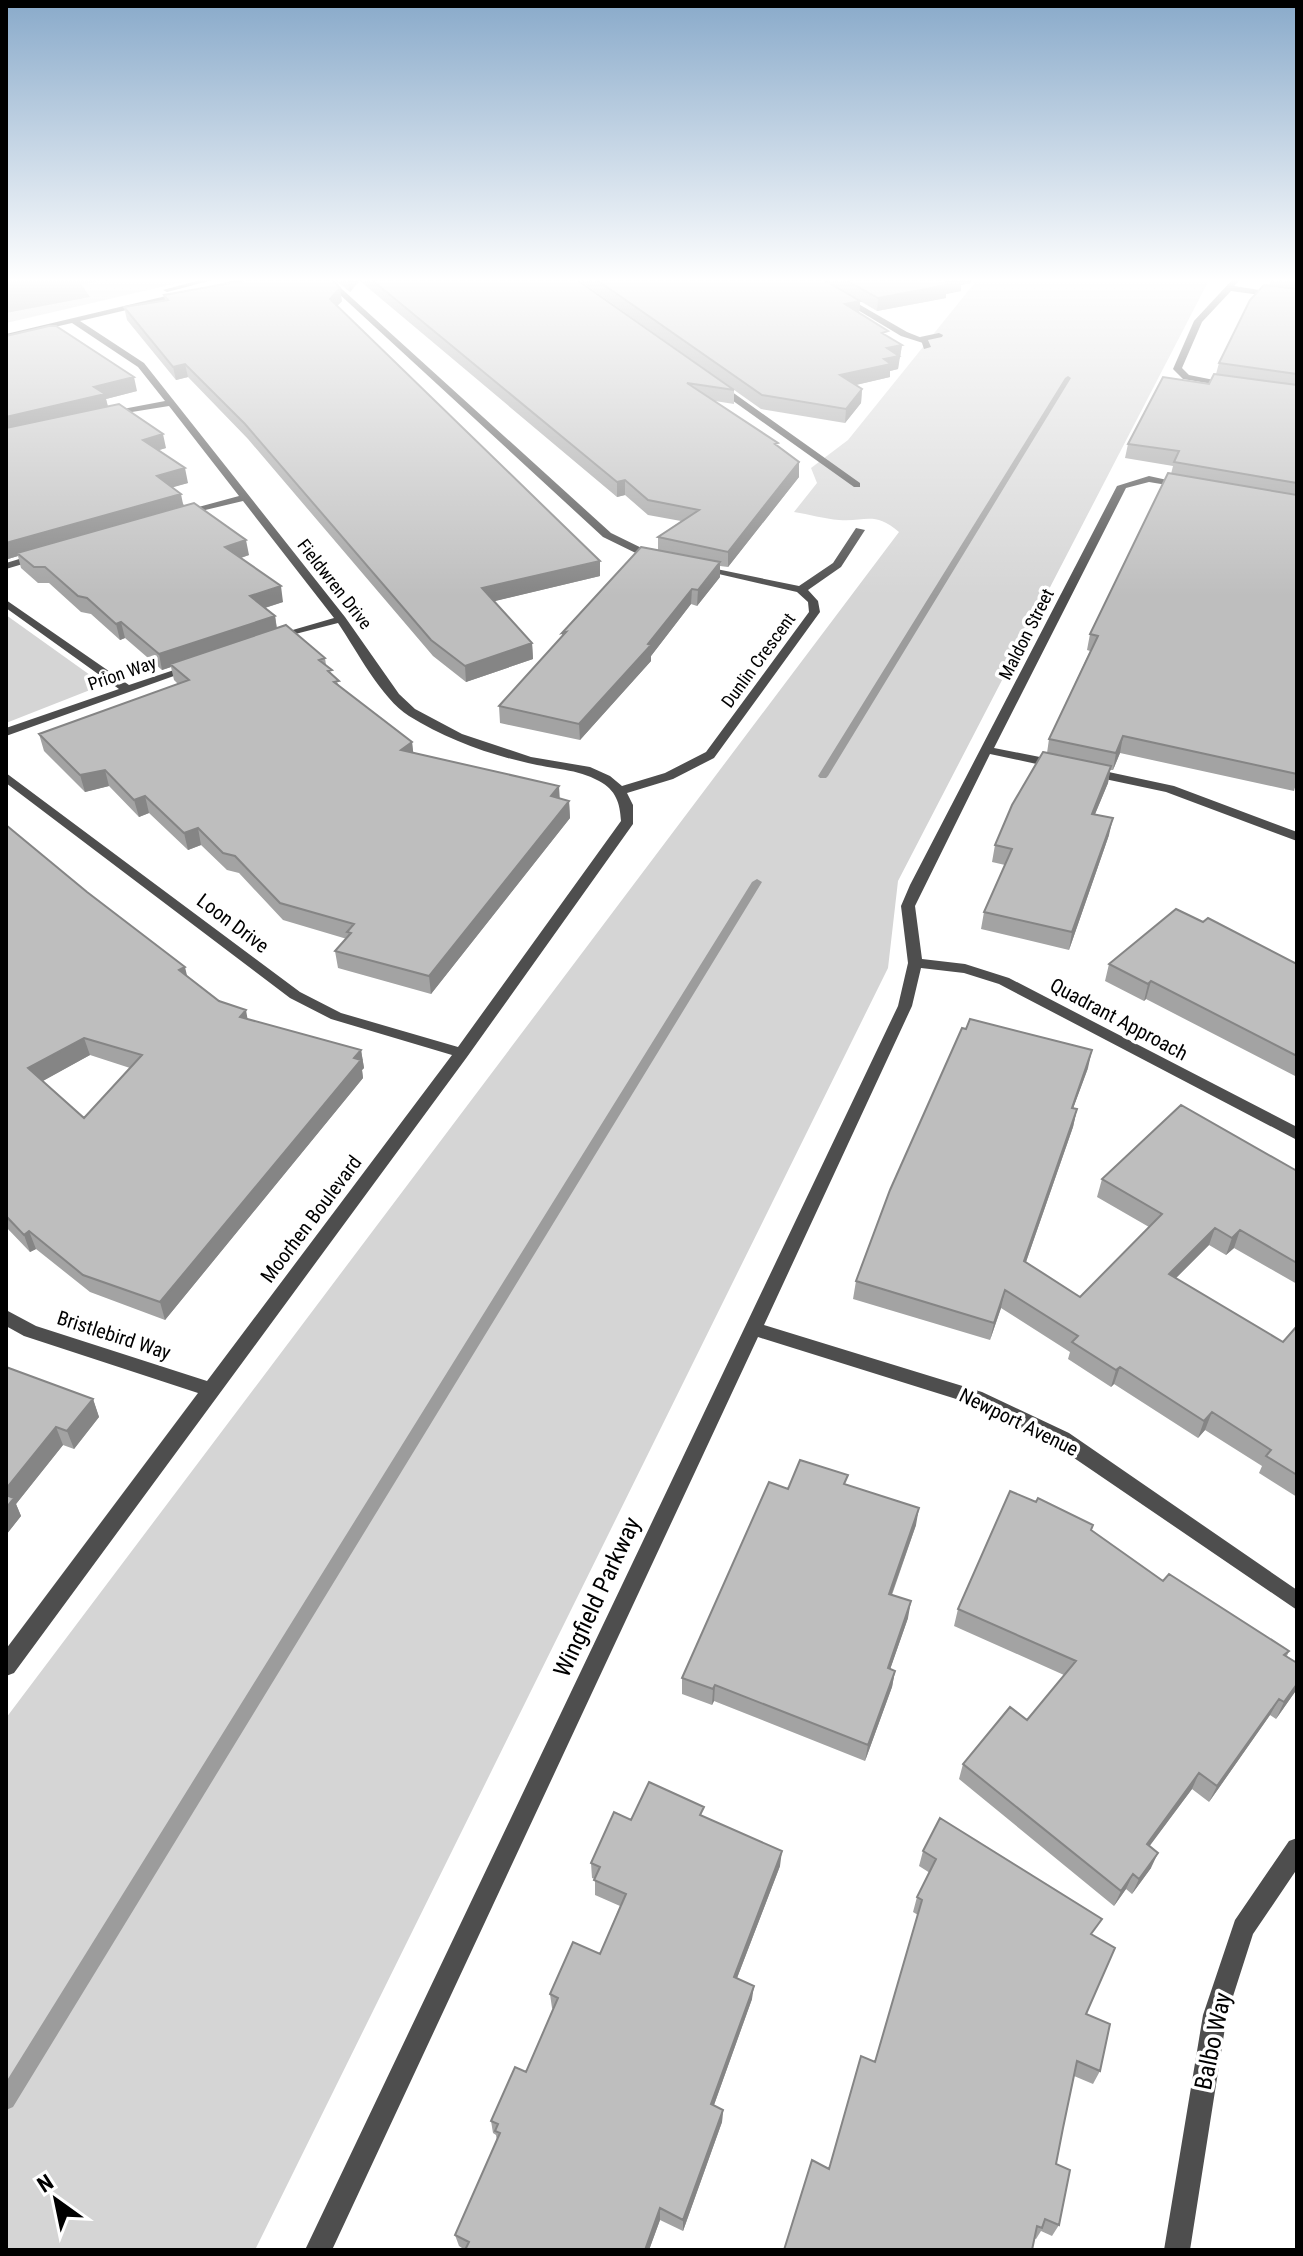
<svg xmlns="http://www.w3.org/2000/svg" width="1303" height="2256" viewBox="0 0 1303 2256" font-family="'Roboto Condensed',sans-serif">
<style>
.green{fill:#d5d5d5}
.water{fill:#9c9c9c}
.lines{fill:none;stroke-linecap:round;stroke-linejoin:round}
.stream{fill:#9c9c9c;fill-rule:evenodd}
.lane{fill:#4e4e4e;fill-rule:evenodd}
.street{fill:#4e4e4e;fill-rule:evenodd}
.wall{fill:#a3a3a3;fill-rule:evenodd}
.shaded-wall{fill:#858585}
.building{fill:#bebebe;stroke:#858585;stroke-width:2;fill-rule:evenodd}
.labels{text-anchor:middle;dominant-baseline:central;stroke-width:7;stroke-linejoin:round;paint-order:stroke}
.far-street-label{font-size:18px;fill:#000;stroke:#fff}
.street-label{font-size:20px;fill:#000;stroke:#fff}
.near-street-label{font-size:24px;fill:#000;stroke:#fff}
</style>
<rect width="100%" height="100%" fill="#fff"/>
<path class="green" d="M6 280H191L6 323Z
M977 280 1208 282 898 881 888 968 255 2250H6V1718L899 532C874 511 866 522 839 520 824 519 809 514 794 512L817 483 811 468 848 440Z
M6 615 90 675 93 684 90 690 6 723Z"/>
<path class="water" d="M6 280H109L81 284 90 297 6 313Z"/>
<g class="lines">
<path class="stream" d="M1068 376 1071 378 828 776 826 778H820L818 776 1065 378Z
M757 879 762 882 13 2107 6 2110V2082L752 882Z"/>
<path class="lane" d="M939 333 943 335 942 337 928 340 931 347 924 349 920 337Z"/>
<path class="street" d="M200 280H213L167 292 163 290Z
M234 280H247L209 290 205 288Z
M324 280H332L611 533 658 556V560H650L603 537Z
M808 280H817L907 332 927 340 923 343 901 336Z
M1232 280H1240L1234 286 1297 296V300L1231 291 1202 322 1182 368 1189 375 1234 384 1230 387 1183 379 1173 369 1194 321Z
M183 292 186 296 80 321 144 363 345 617 399 694 415 709 462 734 531 757 590 767 610 776 622 786 665 773 706 752 809 612 808 602 797 592 697 569V565L799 586 833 563 856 528 865 530 841 567 808 590 818 601 820 612 714 758 673 779 627 793 633 805V824L467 1057 14 1673 6 1676V1649L198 1393 24 1336 6 1326V1310L36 1326 207 1381 452 1055 331 1019 290 998 6 783V773L300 992 341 1013 458 1047 621 821C620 803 616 790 599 781 578 769 552 769 528 763 487 754 444 738 409 716 381 698 357 651 338 623L272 640V636L334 618 243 501 180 516V512L239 496 169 406 107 416V412L165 401 138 367 72 323 6 338V334Z
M715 384H721L860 483V487H854L715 388Z
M1149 476 1190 485 1185 488 1149 482 1126 488 994 748 1060 761 1066 765 1060 769 990 754 915 906 922 959 965 964 1009 978 1297 1127V1140L999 984 964 973 921 968 912 1006 764 1325 982 1392 1069 1433 1297 1590V1610L1055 1445 969 1403 758 1337 332 2250H305L898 1006 908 963 901 906 910 885 1117 486Z
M39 553 43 554V558L6 569V563Z
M6 600 129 685 189 665 199 667 6 736V728L119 689 6 608Z
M1090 768 1174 786 1297 832V841L1166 792 1086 775 1084 772Z
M1297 1838V1869L1253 1934 1227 2015 1190 2250H1164L1203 2015 1235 1920 1289 1841Z"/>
</g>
<path class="wall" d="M335 280H577L734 390V404L715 401 778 446 799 477 728 567 720 566V577L697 606 691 604 651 656V661L580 740 500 723 499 706 562 636V633L658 550V537L681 521 648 515 625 495 617 497 360 281 350 292Z
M579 280H972L971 283 961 285V291L946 294V298L877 311 860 301 859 313 887 336 902 345 900 358 899 359 898 369 890 371V377L855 385 862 389 861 403 845 423 761 409Z
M1271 280H1297V780L1294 791 1120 753 1113 770H1110L1108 783 1095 814 1109 835 1069 950 981 929 984 912 1005 865 992 862 995 845 1047 753 1049 739 1090 651 1087 650 1090 634 1171 474 1173 466 1125 458 1128 444 1209 384 1216 374 1219 363 1270 286Z
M164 295 342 301 337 306 600 576 494 601 532 643 533 659 466 682 433 656 248 439 188 377 176 380 127 320 124 307 165 301Z
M6 336 137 391 106 399 108 406 166 448 159 450 188 483 172 487 184 505 249 555 241 558 283 602 265 608 275 616 277 628 325 658 326 665 340 687 412 742 413 753 569 801 570 818 431 994 338 968 335 951 347 939 283 920 239 873 227 870 201 845 188 850 149 813 139 817 109 786 85 792 44 751 39 734 178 684 174 680 171 667 162 670 125 638 120 640 91 614 81 612 49 583H38L21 568 18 556 8 559 6 558Z
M6 825 187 976 219 1001 248 1019 361 1050 364 1068 362 1070 363 1078 165 1320 90 1292 36 1249 30 1252 6 1227ZM90 1055 130 1068 84 1118 42 1081Z
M1109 964H1297V1077L1146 999 1144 1001 1105 981Z
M1088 1068 1073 1108 1077 1109 1073 1127 1026 1262 1080 1297 1149 1227 1097 1197 1102 1179 1297 1171V1284L1234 1248 1226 1255 1209 1245 1176 1278 1283 1342 1297 1326V1497L1259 1473 1262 1466 1205 1430 1198 1438 1114 1384 1111 1387 1068 1359 1070 1352 1001 1308 990 1340 853 1299 856 1281Z
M6 1367 93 1399 99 1417 74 1449 63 1445 16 1504 21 1516 6 1535Z
M847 1484 916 1525 892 1595 908 1618 890 1669 895 1671 892 1687 865 1761 714 1701 712 1705 682 1694V1678L788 1489Z
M1091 1530 1163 1581 1289 1651 1287 1656 1297 1663V1689L1276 1719 1270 1715 1209 1802 1192 1789 1149 1846 1151 1868 1132 1894 1126 1889 1114 1906 959 1779 963 1764 1027 1720 1064 1675 954 1626 958 1609Z
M704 1816 780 1866 737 1978 752 1999 714 2105 723 2110 722 2122 683 2231 660 2220 649 2250H465L459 2246 455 2235 497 2141 496 2135 493 2133 491 2121 526 2072 553 2009 552 2008 550 1994 600 1954 620 1906 595 1895V1879L592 1878 591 1863 631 1820Z
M923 1851 1094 1936 1086 2014 1100 2071 1093 2084 1074 2076 1056 2164 1059 2225 1052 2236 1041 2231 1036 2239 829 2169 875 2062 918 1915 913 1912 917 1897 930 1873 919 1866Z"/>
<path class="shaded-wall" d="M348 280H359L350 292Z
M952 280H972L971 283 961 285V291L946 294V298L877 311 878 298Z
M340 288 342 301 331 312 330 299Z
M860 301 859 314 845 304Z
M902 345 898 369 890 371V377L839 389 840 375 887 348Z
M185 364 188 377 176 380 173 367Z
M134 377 137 391 106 399 108 408 6 432V417L94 387Z
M862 389 861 403 845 423 846 409Z
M163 434 166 448 146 454 143 440Z
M799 462V477L728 567V552Z
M185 468 188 483 160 491 157 476Z
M625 480V495L617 497V482Z
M181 494 184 509 17 553 18 556 8 559 6 553V543Z
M246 540 249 555 228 562 225 547Z
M600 561V576L483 604 482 588Z
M720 562V577L697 606 698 590Z
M281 586 283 602 252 612 250 596Z
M692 589 691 604 651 656V661L580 740 579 724 648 644Z
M275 616 277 631 170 664 171 667 162 670 159 654Z
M121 622 125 638 120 640 116 624Z
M532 643 533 659 466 682 465 666Z
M1123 736 1120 753 1113 770 1116 753Z
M412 742 414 759 401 750Z
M1111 766 1108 783 1088 831 1092 814Z
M105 770 109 786 85 792 80 775Z
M559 786 560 802 551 796Z
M145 796 149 813 139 817 134 800Z
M569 801 570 818 431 994 429 976Z
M1113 818 1109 835 1069 950 1072 932Z
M198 828 201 845 188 850 184 833Z
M185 967 189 984 179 970Z
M1151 981 1146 999 1144 1001 1148 984Z
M246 1010 249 1027 240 1017Z
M84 1038 90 1055 34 1086 28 1068Z
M361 1050 364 1068 362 1070 363 1078 165 1320 160 1302Z
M1092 1050 1088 1068 1067 1125 1072 1108Z
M1077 1109 1073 1127 1020 1279 1024 1261Z
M1215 1228 1209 1245 1163 1291 1169 1274Z
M1240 1230 1234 1248 1226 1255 1232 1238Z
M29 1231 36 1249 30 1252 24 1235Z
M1005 1290 1001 1308 990 1340 994 1323Z
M1120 1367 1114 1384 1111 1387 1116 1370Z
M93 1399 99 1417 74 1449 67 1431Z
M1212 1412 1205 1430 1198 1438 1204 1421Z
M56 1427 63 1445 16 1504 21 1516 6 1535V1489Z
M919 1508 916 1525 886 1610 889 1594Z
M911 1601 908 1618 885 1684 888 1668Z
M895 1671 892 1687 865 1761 868 1745Z
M1297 1684V1689L1276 1719 1284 1702Z
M715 1685 714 1701 712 1705 713 1689Z
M1279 1699 1270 1715 1209 1802 1217 1786Z
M1199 1773 1192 1789 1140 1859 1147 1844Z
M782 1851 780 1866 732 1991 734 1977Z
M1158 1853 1151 1868 1132 1894 1139 1879Z
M1133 1874 1126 1889 1114 1906 1121 1891Z
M754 1986 752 1999 710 2116 711 2104Z
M723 2110 722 2122 683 2231V2220Z
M660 2208V2220L649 2250H645Z"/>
<path class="building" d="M247 280H333L340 288 330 299 600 561 482 588 532 643 465 666 431 640 245 424 185 364 173 367 124 307 168 300 164 295Z
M372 280H577L734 390 687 383 778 443 775 444 799 462 728 552 658 537 699 510 648 500 625 480 617 482Z
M597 280H824L860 301 845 304 888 331 882 333 902 345 887 348 899 356 884 359 891 364 840 375 862 389 846 409 762 395Z
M846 280H956L942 283 947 285 878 298Z
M1264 285 1297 289V374L1219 363 1250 300Z
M49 326H56L134 377 94 387 105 394 6 417V336Z
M1214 374 1297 385V483L1174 462 1179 451 1128 444 1163 377 1209 384Z
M119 404 163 434 143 440 185 468 157 476 181 494 6 543V428Z
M1168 473 1297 495V774L1123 736 1116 753 1049 739 1098 636 1090 634Z
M194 503 246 540 225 547 281 586 250 596 275 616 159 654 121 622 116 624 87 598 78 596 45 567H34L17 553Z
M641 547 720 562 698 590 692 589 648 644 651 645 579 724 499 706 566 632 562 633Z
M286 625 325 658 319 660 332 670 328 671 339 681 334 682 412 742 401 750 559 786 551 796 569 801 429 976 335 951 351 933 347 932 354 924 280 903 235 856 223 853 198 828 184 833 145 796 134 800 105 770 80 775 39 734 189 680 170 664Z
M1043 752 1111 766 1092 814 1113 818 1072 932 984 912 1012 849 995 845 1012 805Z
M6 825 87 892 185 967 179 970 219 1001 246 1010 240 1017 361 1050 354 1058 361 1060 160 1302 83 1275 29 1231 24 1235 6 1216ZM84 1038 142 1055 84 1118 28 1068Z
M1176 909 1203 922 1208 918 1297 964V1056L1151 981 1148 984 1109 964Z
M970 1019 1092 1050 1072 1108 1077 1109 1024 1261 1080 1297 1162 1214 1102 1179 1181 1105 1297 1171V1263L1240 1230 1232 1238 1215 1228 1169 1274 1283 1342 1297 1326V1475L1266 1456 1271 1450 1212 1412 1204 1421 1120 1367 1116 1370 1072 1342 1078 1336 1005 1290 994 1323 856 1281 890 1190 962 1028 966 1029Z
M6 1367 93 1399 67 1431 56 1427 6 1489Z
M800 1460 848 1475 844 1484 919 1508 889 1594 911 1601 888 1668 895 1671 868 1745 715 1685 713 1689 682 1678 769 1482 788 1489Z
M1010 1491 1036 1502 1038 1498 1093 1525 1091 1530 1163 1581 1169 1574 1289 1651 1284 1655 1297 1663V1684L1284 1702 1279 1699 1217 1786 1199 1773 1147 1844 1158 1853 1139 1879 1133 1874 1121 1891 963 1764 1010 1707 1027 1720 1076 1661 958 1609Z
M6 1495 14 1498 6 1508Z
M649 1782 704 1807 700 1815 782 1851 734 1977 754 1986 711 2104 723 2110 683 2220 660 2208 645 2250H465L469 2242 455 2235 500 2133 495 2131 498 2124 491 2121 515 2067 526 2072 558 1998 550 1994 573 1942 600 1954 626 1894 594 1880 600 1867 591 1863 614 1812 631 1820Z
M940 1818 1102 1919 1091 1934 1115 1948 1086 2014 1110 2024 1100 2071 1077 2061 1063 2128 1056 2164 1070 2170 1059 2225 1045 2219 1042 2228 1037 2226 1032 2250H784L812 2160 829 2169 861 2056 875 2062 922 1900 917 1897 936 1859 923 1851Z"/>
<linearGradient id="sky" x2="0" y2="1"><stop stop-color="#89aaca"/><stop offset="0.47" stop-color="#fff"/><stop offset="1" stop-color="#fff" stop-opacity="0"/></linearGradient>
<rect width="1303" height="596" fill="url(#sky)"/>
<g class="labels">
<g class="far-street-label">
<text transform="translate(335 584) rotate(52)">Fieldwren Drive</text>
<text transform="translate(1026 634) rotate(-63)">Maldon Street</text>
<text transform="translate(758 660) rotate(-54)">Dunlin Crescent</text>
<text transform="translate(122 673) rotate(-19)">Prion Way</text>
</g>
<g class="street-label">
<text transform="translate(233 923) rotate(37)">Loon Drive</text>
<text transform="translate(1119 1019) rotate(28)">Quadrant Approach</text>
<text transform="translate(311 1219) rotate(-53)">Moorhen Boulevard</text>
<text transform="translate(114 1335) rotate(18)">Bristlebird Way</text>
<text transform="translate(1019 1422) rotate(26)">Newport Avenue</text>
</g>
<g class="near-street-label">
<text transform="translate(597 1597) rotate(-65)">Wingfield Parkway</text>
<text transform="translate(1213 2041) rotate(-78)">Balbo Way</text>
</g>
</g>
<rect width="1303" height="2256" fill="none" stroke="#000000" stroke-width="16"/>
<g transform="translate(56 2200) rotate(327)" stroke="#ffffff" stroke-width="6" paint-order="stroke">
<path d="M0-6L14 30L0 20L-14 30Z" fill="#000000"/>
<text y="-12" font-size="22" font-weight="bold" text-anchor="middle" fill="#000000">N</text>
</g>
</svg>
